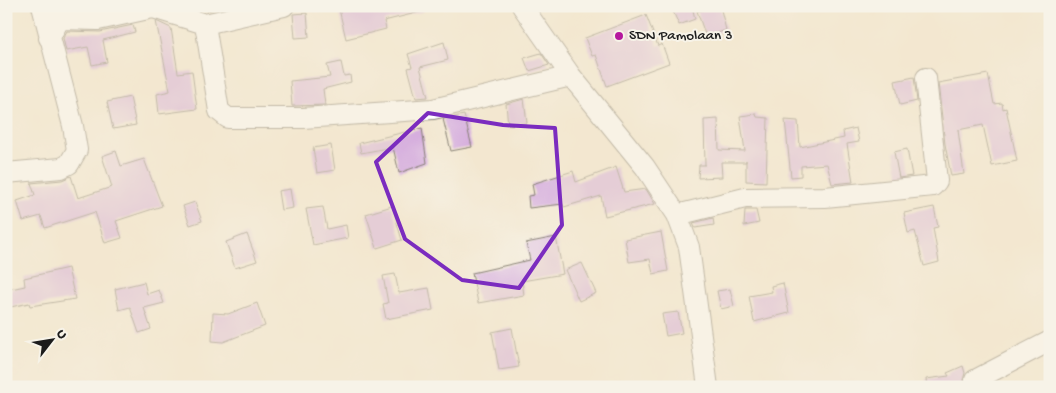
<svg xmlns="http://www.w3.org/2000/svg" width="1056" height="393" viewBox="0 0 1056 393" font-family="'Gochi Hand',sans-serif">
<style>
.building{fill:#d6aede}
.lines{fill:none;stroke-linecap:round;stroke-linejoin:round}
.minor-casing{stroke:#888276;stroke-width:22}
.minor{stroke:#fff;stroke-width:20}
.marked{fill:none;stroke:#7b2cbf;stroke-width:4;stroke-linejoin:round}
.poi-dot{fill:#b5179e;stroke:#f7f3e8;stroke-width:2}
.labels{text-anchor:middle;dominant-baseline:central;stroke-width:4;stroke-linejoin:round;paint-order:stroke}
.poi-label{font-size:15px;fill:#1c1c1c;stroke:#f7f3e8;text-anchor:start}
</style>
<rect width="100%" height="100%" fill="#f7f3e8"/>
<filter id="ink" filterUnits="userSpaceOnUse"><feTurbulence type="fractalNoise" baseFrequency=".02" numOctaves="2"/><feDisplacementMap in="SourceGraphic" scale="10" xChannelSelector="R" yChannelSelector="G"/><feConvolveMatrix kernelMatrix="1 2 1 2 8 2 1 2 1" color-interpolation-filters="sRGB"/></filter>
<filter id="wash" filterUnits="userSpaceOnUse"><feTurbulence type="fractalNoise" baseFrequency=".0096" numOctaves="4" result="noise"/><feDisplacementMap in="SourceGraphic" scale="20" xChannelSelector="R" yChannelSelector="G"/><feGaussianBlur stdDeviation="1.12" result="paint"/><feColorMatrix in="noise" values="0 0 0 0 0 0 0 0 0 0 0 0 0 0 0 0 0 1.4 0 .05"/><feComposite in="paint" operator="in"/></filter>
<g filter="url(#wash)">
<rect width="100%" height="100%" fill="#f3e7d0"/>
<g id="blocks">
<path class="building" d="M208 6H223L207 11Z
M351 6H424V11L384 21 386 29 346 39 339 9Z
M679 6H692L695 19 679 25 672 9Z
M720 6 726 30 706 37 697 11Z
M307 13 309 37 295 38 293 14Z
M646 15 658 46 662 44 669 63 607 86 596 55 592 56 585 38Z
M156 21 171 28 178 73 192 71 197 109 159 114 157 94 170 91Z
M133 25 135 32 103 40 107 62 92 65 88 47 66 51 63 38 67 31 100 32Z
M444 42 448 60 420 67 428 97 416 98 408 68 412 67 408 54Z
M541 53 549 65 529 71 524 58Z
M341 62 344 76 350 75 351 82 323 89 325 105 292 106 290 81 330 77 327 65Z
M988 74 994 104 1002 103 1003 109 1006 108 1017 161 992 166 983 125 958 130 964 174 951 176 945 144 938 83Z
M914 77 917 101 900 105 895 81Z
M130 97 136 125 113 129 107 102Z
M524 99 527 123 508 125 506 104Z
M756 114 757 117 768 118 766 182 746 181V160V162H721L722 177 698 178 699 165H705L704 120 718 119 719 150 745 151 740 116Z
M464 115 472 147 451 151 443 119Z
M785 120 798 121 800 147 844 138 843 131 856 128 859 142 847 144 853 182 832 184 827 164 801 166V176L791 177Z
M422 128 427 163 399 173 393 147 361 153 359 143Z
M331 145 335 170 317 173 313 148Z
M907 149 912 176 899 178 894 152Z
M116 151 121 166 144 159 162 206 116 221 122 238 105 243 95 212 45 228 41 216 23 221 17 201 35 195 31 183 62 180 71 176 78 198 112 187 102 156Z
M616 167 624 192 646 189 655 204 605 216 601 196 564 207 563 204 529 208 528 196 534 195 532 184 573 171 576 182Z
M290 189 293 208 281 210 278 191Z
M195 202 202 221 190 225 183 206Z
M392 206 402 240 377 248 366 214Z
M323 207 327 229 346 225 348 238 313 245 306 209Z
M934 207 938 227 933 228 939 262 924 266 915 231 908 233 904 213Z
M745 210H756L759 223 744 226Z
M713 218 714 225 695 228 693 223Z
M661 232 668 271 653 274 650 259 629 262 625 239Z
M247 234 257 261 235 268 226 242Z
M556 237 563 274 522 281 524 295 478 303 472 273 530 260 526 243Z
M582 263 596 293 579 301 565 270Z
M68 268 75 299 30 306 29 303 6 308V290L25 286 24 278Z
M395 274 399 293 429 288 433 310 386 319 383 304 388 303 383 276Z
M144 282 147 294 159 290 164 303 144 308 151 329 139 333 130 307 119 310 115 289Z
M783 283 789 313 754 322 749 296 772 292 771 286Z
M730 289 734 306 721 309 717 291Z
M257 303 265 326 223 342 212 341 213 313 228 314Z
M678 312 682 333 666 336 662 314Z
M512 328 519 367 499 370 492 332Z
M963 366 965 373 963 380 966 387H927L926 379 949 376 947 373Z"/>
</g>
</g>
<g filter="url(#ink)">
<use href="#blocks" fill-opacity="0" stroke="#888276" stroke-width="1"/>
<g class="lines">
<g class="minor-casing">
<path id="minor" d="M522 6 571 76 645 167 677 215 689 247 708 387
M205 24 219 111 228 118H303L433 109 571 76
M49 38 60 19 98 20 153 8 205 24 284 6
M6 173 61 168 69 164 77 150 73 126 42 6
M677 215 745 198 825 197 933 186 937 181 926 78
M975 380 1050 341"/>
</g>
<use href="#minor" class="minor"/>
</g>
</g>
<path d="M0 0H1056V393H0ZM428 113 503 125 555 128 562 225 519 288 462 280 405 239 376 162Z" fill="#f3e7d0" fill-opacity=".55" fill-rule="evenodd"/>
<path class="marked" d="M428 113 503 125 555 128 562 225 519 288 462 280 405 239 376 162Z"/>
<circle class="poi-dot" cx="619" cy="36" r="5"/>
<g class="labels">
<g class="poi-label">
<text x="629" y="36">SDN Pamolaan 3</text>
</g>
</g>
<rect width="1056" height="393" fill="none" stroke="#f7f3e8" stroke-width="25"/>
<g transform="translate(52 340) rotate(59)" stroke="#f7f3e8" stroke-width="4" paint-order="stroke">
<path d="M0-4L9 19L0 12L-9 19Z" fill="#1c1c1c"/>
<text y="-8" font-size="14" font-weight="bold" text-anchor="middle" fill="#1c1c1c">U</text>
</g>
</svg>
